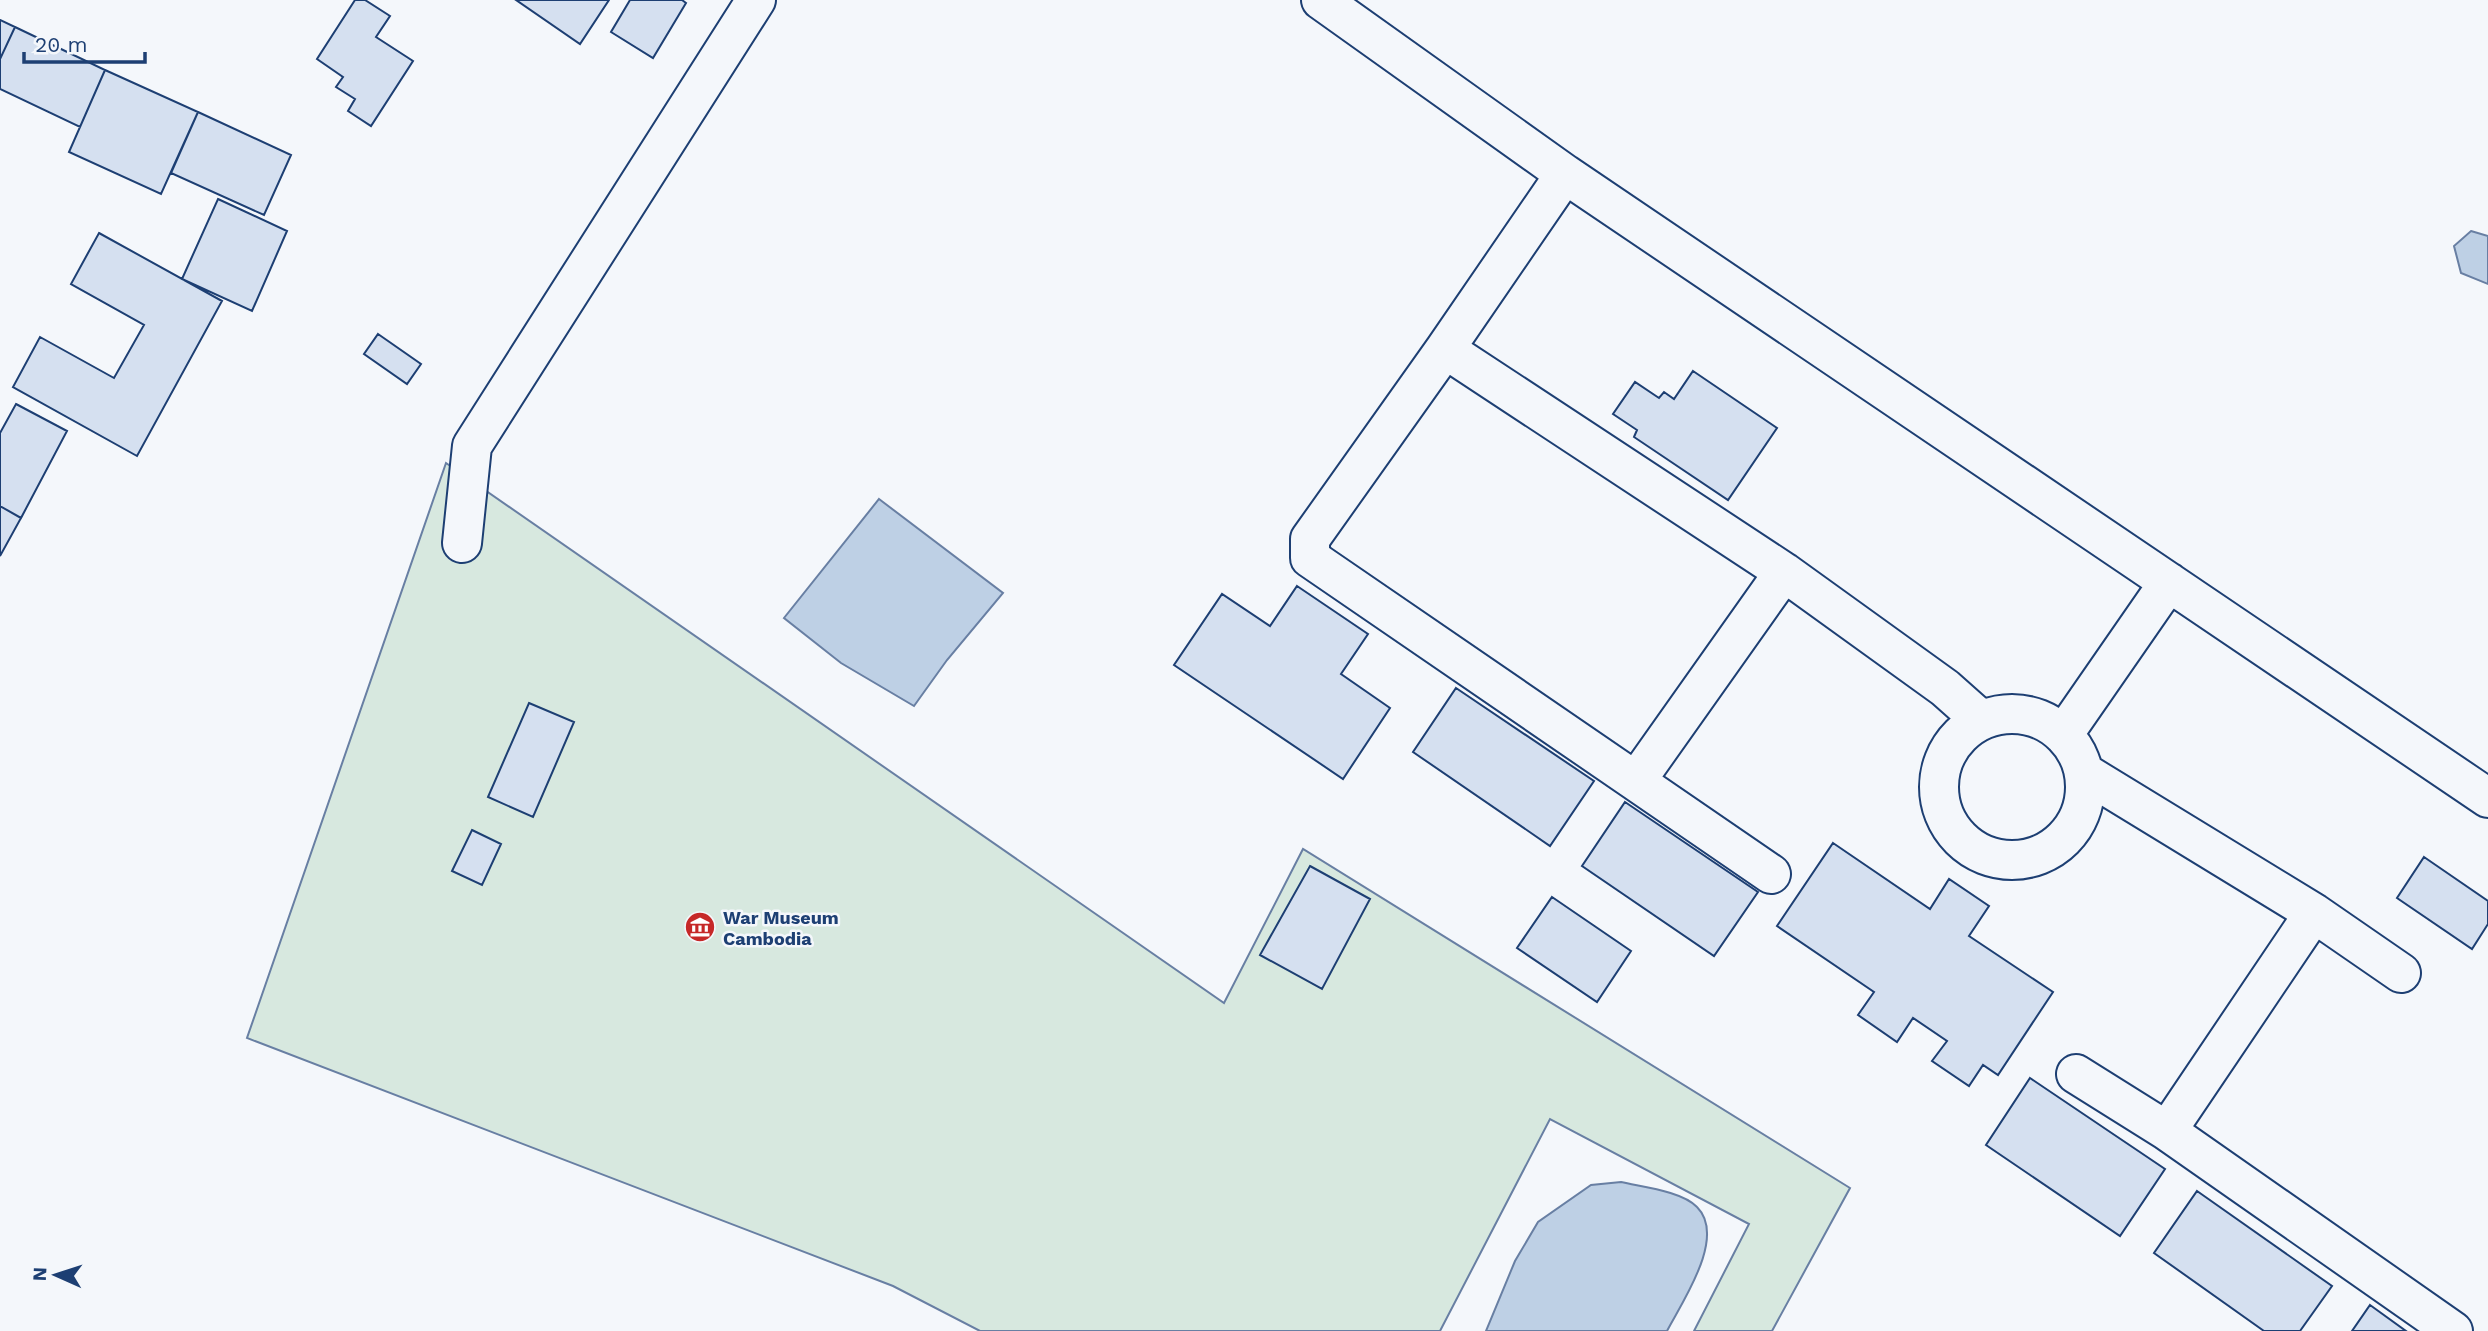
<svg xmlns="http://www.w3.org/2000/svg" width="2488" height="1331" viewBox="0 0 2488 1331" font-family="'Work Sans',sans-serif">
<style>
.green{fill:#d7e8df;stroke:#687fa3;stroke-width:2}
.water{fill:#bed0e5;stroke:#687fa3;stroke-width:2}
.building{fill:#d5e0f0;stroke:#1d3f73;stroke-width:2}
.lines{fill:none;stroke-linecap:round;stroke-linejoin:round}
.minor-casing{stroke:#1d3f73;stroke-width:42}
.minor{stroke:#f4f7fb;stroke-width:38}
.labels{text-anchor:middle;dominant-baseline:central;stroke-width:5;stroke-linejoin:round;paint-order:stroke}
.poi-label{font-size:18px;font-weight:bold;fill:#1d3f73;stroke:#f4f7fb;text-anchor:start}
</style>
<rect width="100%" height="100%" fill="#f4f7fb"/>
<path class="green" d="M446 463 1224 1003 1303 849 1850 1188 1772 1331H1694L1749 1224 1550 1119 1440 1331H980L893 1286 247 1038Z"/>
<path class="water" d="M2471 231 2488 236V284L2461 273 2454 246Z
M879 499 1003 593 947 660 914 706 841 663 784 618Z
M1621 1182C1642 1187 1682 1191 1697 1207 1727 1237 1682 1302 1667 1331H1486L1515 1261 1538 1222 1591 1185Z"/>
<path class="building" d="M355 0H365L390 16 376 37 413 61 371 126 348 111 355 99 336 87 343 77 317 59Z
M516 0H609L580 44Z
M630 0H682L686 3 653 58 611 32Z
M0 20 15 27 0 59Z
M15 27 105 70 80 127 0 89V59Z
M105 70 198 112 161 194 69 152Z
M198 112 291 155 264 215 171 173Z
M218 199 287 231 252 311 182 279Z
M99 233 222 301 137 456 13 387 40 337 114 378 144 325 71 284Z
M378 334 421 364 407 384 364 354Z
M1693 371 1777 428 1728 500 1634 437 1637 430 1613 414 1635 382 1659 398 1664 392 1674 399Z
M16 404 67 431 21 518 0 506V433Z
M0 506 21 518 0 556Z
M1297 586 1368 634 1341 674 1390 708 1343 779 1174 665 1222 594 1270 626Z
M1456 688 1594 781 1550 846 1413 752Z
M529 703 574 722 533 817 488 797Z
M1625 802 1758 892 1714 956 1582 866Z
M472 830 501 844 482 885 452 871Z
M1833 843 1930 909 1949 879 1989 906 1969 936 2053 992 1998 1075 1983 1065 1969 1086 1932 1061 1947 1041 1913 1018 1897 1042 1858 1015 1874 992 1777 926Z
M2424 857 2488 901V924L2472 949 2397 898Z
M1310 866 1370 899 1322 989 1260 955Z
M1552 897 1631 951 1597 1002 1517 948Z
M2030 1078 2165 1169 2120 1236 1986 1145Z
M2197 1191 2332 1286 2300 1331H2264L2154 1253Z
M2370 1305 2406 1331H2352Z"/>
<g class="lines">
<g class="minor-casing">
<path id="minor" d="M1321 0 1565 174 2488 798
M1565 174 1445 349 1310 539V558L1771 874
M1445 349 1784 572 1945 688 1981 720
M462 543 472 446 756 0
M1939 787a73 73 0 1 1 146 0a73 73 0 1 1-146 0Z
M2063 735 2169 582
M2085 773 2314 913 2401 973
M1636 781 1784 572
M2076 1074 2167 1131 2453 1331
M2167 1131 2314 913"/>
</g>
<use href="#minor" class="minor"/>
</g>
<defs>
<g id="museum-disc" transform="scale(1.575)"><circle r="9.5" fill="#c62828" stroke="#f4f7fb"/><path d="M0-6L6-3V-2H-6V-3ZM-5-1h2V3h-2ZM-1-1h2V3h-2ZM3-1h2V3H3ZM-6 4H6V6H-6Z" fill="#fff"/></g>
</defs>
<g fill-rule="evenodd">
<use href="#museum-disc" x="700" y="927"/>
</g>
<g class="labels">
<g class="poi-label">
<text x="723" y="917">War Museum<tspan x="723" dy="21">Cambodia</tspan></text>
</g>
</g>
<g transform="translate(56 1275) rotate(273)" stroke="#f4f7fb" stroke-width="5" paint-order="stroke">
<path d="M0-5L12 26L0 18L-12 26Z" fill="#1d3f73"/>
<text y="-10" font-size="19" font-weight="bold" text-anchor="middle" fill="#1d3f73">N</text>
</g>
<path d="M24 52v10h121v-10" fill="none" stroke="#1d3f73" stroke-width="3.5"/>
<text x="35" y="52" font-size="21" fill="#1d3f73" stroke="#f4f7fb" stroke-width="5" paint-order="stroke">20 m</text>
</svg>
